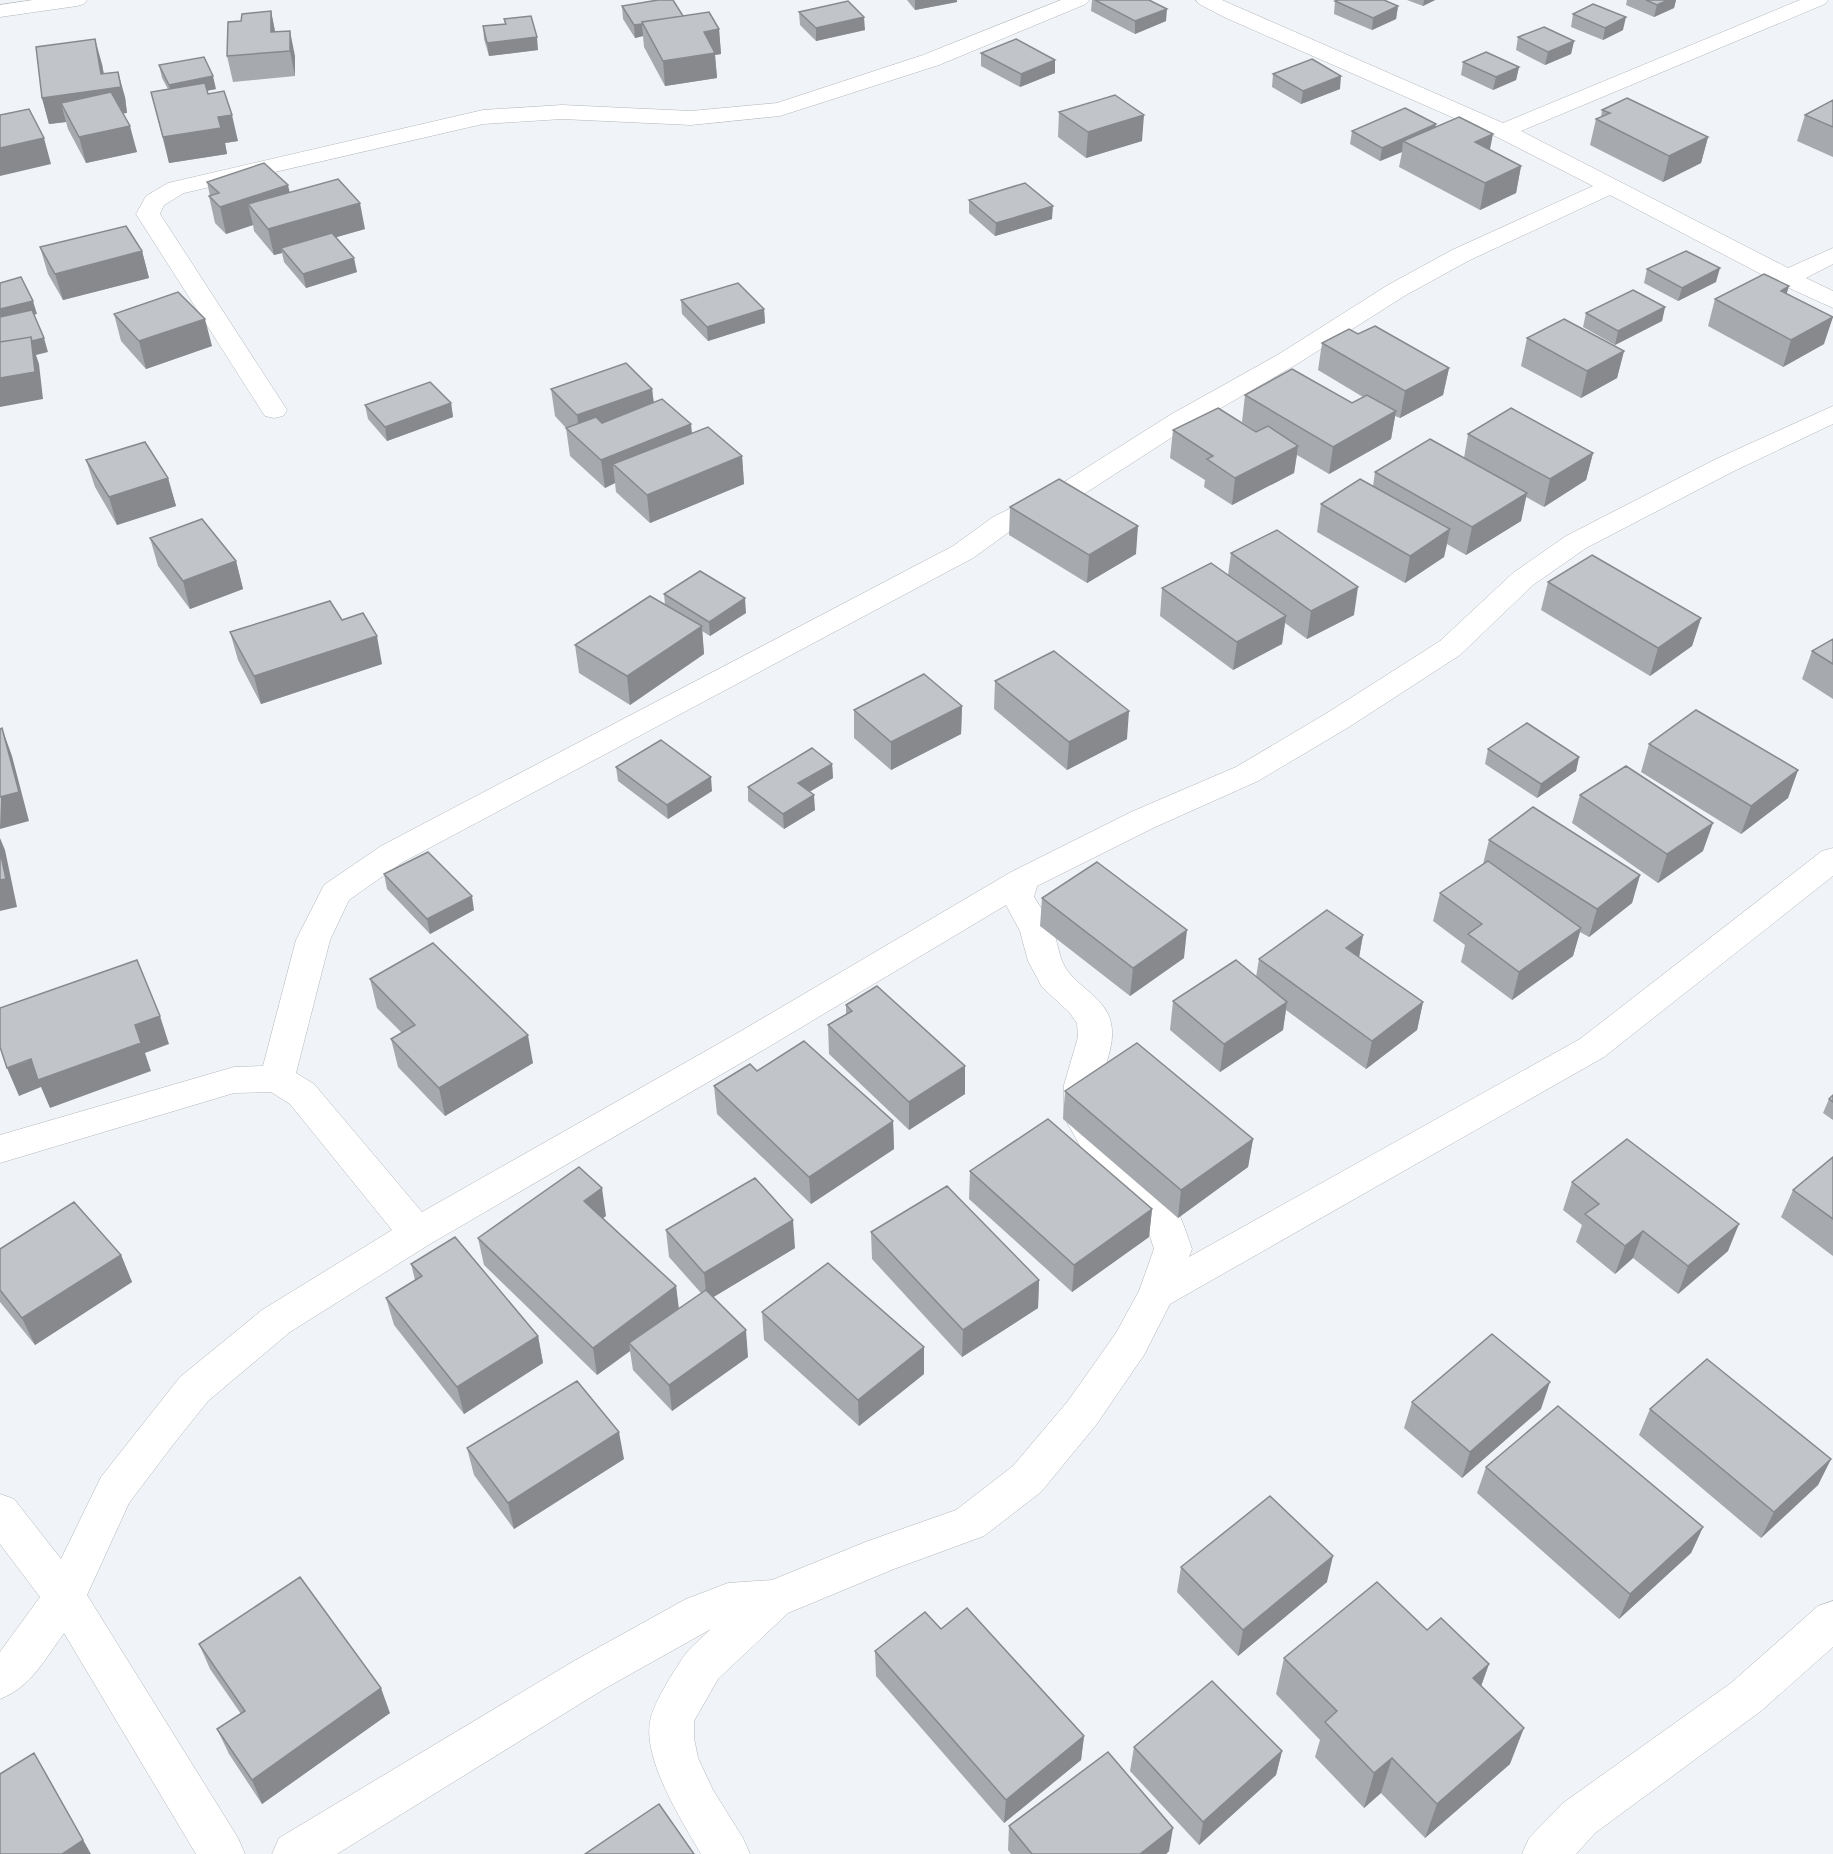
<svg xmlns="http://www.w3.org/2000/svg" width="1833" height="1854" viewBox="0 0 1833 1854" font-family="'Noto Serif',serif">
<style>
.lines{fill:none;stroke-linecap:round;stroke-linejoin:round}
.minor-casing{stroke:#b3b6bb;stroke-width:1}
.minor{fill:#fff;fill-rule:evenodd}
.wall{fill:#a6a9ad}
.shaded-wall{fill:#87898d}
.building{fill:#c1c4c9;stroke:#87898d;stroke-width:1.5}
</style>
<rect width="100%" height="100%" fill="#f0f4f8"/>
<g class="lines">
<g class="minor-casing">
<path id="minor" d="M33 0H87L84 4 77 6 0 17V5Z
M1061 0H1089L1086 4 939 65 780 116 691 125 562 119 483 124 184 193 164 205 160 214 287 410 283 416 274 418 265 416 261 410 136 214 146 196 168 183 483 110 562 105 691 111 777 103 923 55Z
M1196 0H1222L1503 123 1800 0H1828L1825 4 1521 131 1788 268 1833 248V264L1806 278 1833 291V308L1778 283 1610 195 1470 260 1406 295 1297 364 1188 427 1084 494 1013 529 973 558 403 862 349 900 330 940 296 1073 314 1084 422 1212 741 1031 1011 872 1131 812 1236 767 1327 713 1440 641 1513 573 1566 536 1716 459 1833 406V424L1734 471 1586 548 1533 585 1460 655 1349 727 1258 781 1153 828 1037 886 1034 897C1041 908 1050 920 1054 933 1058 944 1059 957 1065 967 1077 987 1106 998 1111 1023 1118 1054 1090 1085 1100 1116 1108 1143 1142 1165 1160 1184 1177 1202 1184 1226 1192 1249L1189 1257 1580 1039 1822 851 1833 848V876L1604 1057 1170 1304 1144 1355 1096 1425 1041 1492 984 1536 894 1569 788 1613 718 1679 694 1721V1738L698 1758 713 1790 743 1838 750 1854H701C682 1821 640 1756 651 1717 656 1699 676 1667 687 1652 694 1644 703 1637 711 1629L604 1689 337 1854H272L279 1838 574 1661 686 1599 728 1583 772 1580 868 1541 956 1510 1013 1466 1068 1401 1116 1333 1139 1291 1154 1249 1145 1220 1135 1205 1106 1179 1083 1151 1064 1117V1085L1078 1037 1077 1023 1069 1012 1042 987 1028 961 1020 931 1006 905 765 1049 430 1244 290 1332 208 1401 172 1446 129 1503 87 1595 238 1838 245 1854H196L64 1633C45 1659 31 1687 0 1699V1652L40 1597 0 1544V1494L14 1499 61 1559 101 1477 180 1377 262 1310 392 1230 290 1104 271 1092 234 1093 0 1163V1135L234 1067 263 1066 296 940 324 885 381 846 953 546 993 517 1064 482 1170 415 1279 354 1388 285 1452 250 1593 186 1495 136 1226 18 1199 4Z
M1833 1601V1647L1761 1711 1595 1833 1576 1854H1522L1529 1838 1563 1803 1731 1683 1818 1606Z"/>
</g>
<use href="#minor" class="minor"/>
</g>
<path class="wall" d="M907 0H957V2L915 10Z
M1092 0H1149L1166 21 1135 34 1091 11Z
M1407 0H1435L1423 6Z
M1627 0H1676L1674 8 1654 17 1626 5Z
M1335 1 1398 6 1396 19 1372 30 1334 14Z
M622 6 683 16 719 29 721 54 715 55 717 78 665 86 644 47 643 36 635 38 623 19Z
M271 11 275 32 295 56V76L233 82 227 56 241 21Z
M799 12 865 30 816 41 800 25Z
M1573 14 1623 30 1603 40 1571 27Z
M504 19 538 50 489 56 484 39 483 26 505 24Z
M1518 37 1574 41 1571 54 1545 65 1516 50Z
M981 53 1055 73 1020 87 981 66Z
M1463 62 1519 67 1516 80 1493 90 1461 75Z
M102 64 104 74 125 97 127 113H123L137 152 86 163 68 129 66 122 49 124 42 98Z
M159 65 216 89 207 91 208 94 238 141 225 143 227 154 169 163 151 92 168 89 162 78Z
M1273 74 1340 89 1301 104 1272 87Z
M1833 100V157L1797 141 1805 115Z
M1602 110 1708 137 1701 163 1663 182 1590 145 1596 119 1601 117Z
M1059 112 1142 141 1086 158 1058 137Z
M1436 127 1521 166 1516 193 1480 210 1399 167 1402 152 1380 161 1350 144 1352 131Z
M207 182 290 193 365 229 336 237 357 272 306 288 284 262 282 253 274 255 254 231 253 225 226 234 215 223 209 196H210Z
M969 200 1052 219 995 236 969 213Z
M40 247 142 251 149 278 63 300 48 274Z
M1647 269 1716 282 1678 301 1644 283Z
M1787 294 1824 344 1783 367 1708 326 1715 299Z
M681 300 764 309 765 323 708 341 682 314Z
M1665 307 1662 321 1615 345 1583 327 1586 313Z
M114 314 212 346 146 369 121 341Z
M1358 334 1449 368 1443 395 1400 418 1395 416 1391 439 1329 474 1297 455 1294 473 1232 505 1204 487 1205 480 1170 458 1173 430 1256 432H1257L1242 422 1245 395 1352 403 1363 397 1318 370 1322 343Z
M1527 338 1624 351 1617 378 1581 398 1521 366Z
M551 389H652L654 403 692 433 742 456 744 484 650 523 616 492 615 483 605 488 570 456 566 428 555 416Z
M451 403 453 417 387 441 368 419 365 405Z
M1468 434 1593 453 1586 480 1544 507 1526 497 1521 521 1466 555 1447 544 1444 557 1405 583 1317 532 1321 504 1373 486 1375 472 1464 458Z
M86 460 168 478 176 506 117 525 95 487Z
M1010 507 1136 554 1087 583 1009 535Z
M150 538 236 561 243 589 190 609 158 566Z
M1231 553 1354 615 1307 639 1285 623 1282 644 1233 670 1160 616 1162 588 1228 575Z
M1548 582 1701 618 1692 646 1650 676 1541 610Z
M664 594 746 613 710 636 702 631 704 654 630 705 579 673 575 645 665 605Z
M342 620 382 664 261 704 238 660 230 632Z
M1833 639V699L1802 679 1812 651Z
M995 681 1127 739 1067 770 994 709Z
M962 706 961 734 891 770 854 738V710Z
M1649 744 1798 770 1788 798 1741 834 1641 772Z
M1488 749 1579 757 1576 771 1537 798 1485 764Z
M832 764 833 778 809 792 815 810 784 829 748 801V787Z
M616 767 712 791 668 819 618 781Z
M1580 795 1703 851 1658 883 1572 823Z
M1489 840 1640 875 1632 903 1589 937 1580 932 1573 956 1512 1000 1461 962 1465 945 1433 921 1440 893 1483 864Z
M384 874 474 910 430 934 387 889Z
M1042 898 1184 958 1130 996 1040 926Z
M1363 935 1359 957 1423 1002 1417 1030 1366 1069 1286 1010 1283 1030 1220 1072 1170 1030 1173 1001 1256 977 1259 959Z
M370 979 533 1063 445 1116 398 1067 391 1039 402 1033 377 1008Z
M846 1005 965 1094 909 1130 829 1054 828 1025 846 1015Z
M757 1071 893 1121 894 1149 811 1204 717 1114 714 1086Z
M1065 1091 1253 1139 1248 1167 1178 1218 1063 1119Z
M1833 1095V1120L1823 1113 1829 1099Z
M1833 1157V1256L1781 1217 1793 1190Z
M970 1171 1152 1209 1149 1237 1072 1292 969 1199Z
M1572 1182 1728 1251 1678 1294 1633 1258 1615 1274 1576 1242 1582 1225 1563 1210Z
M606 1216 603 1218 676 1286 679 1308 701 1293 669 1257 666 1230 795 1248 713 1297 748 1357 672 1411 633 1370 630 1351 597 1375 484 1265 478 1238Z
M871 1232 1039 1280 1038 1308 962 1357 872 1259Z
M0 1249 121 1255 132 1282 35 1345 0 1302Z
M411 1264 538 1336 543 1363 464 1414 394 1325 386 1298 415 1280Z
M762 1312 924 1347V1374L859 1426 764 1340Z
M1412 1402 1541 1409 1462 1478 1404 1428Z
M1650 1409 1831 1459 1818 1485 1761 1538 1639 1435Z
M467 1448 624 1459 514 1529 474 1475Z
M1486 1467 1703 1527 1691 1553 1619 1619 1477 1493Z
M1181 1567 1327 1582 1238 1656 1177 1592Z
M941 1629 1084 1736 1081 1760 1004 1823 876 1676 875 1651Z
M1427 1630 1489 1664 1481 1686 1510 1764 1425 1838 1381 1793 1364 1808 1315 1757 1320 1740 1276 1694 1284 1658Z
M199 1644 390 1713 262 1804 229 1754 217 1729 241 1714 210 1669Z
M1134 1747 1282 1751 1276 1775 1199 1845 1130 1771Z
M1009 1826 1169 1851 1166 1854H1011L1008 1850Z"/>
<path class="shaded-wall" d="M915 0H957V2L915 10Z
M1424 0H1435L1423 6Z
M1668 0H1676L1674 8 1654 17 1657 5Z
M1398 6 1396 19 1372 30 1373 18Z
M1167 9 1166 21 1135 34V21Z
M271 11 276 36 271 32Z
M864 17 865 30 816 41V28Z
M1626 17 1623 30 1603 40 1605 28Z
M642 24 643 36 635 38 634 25Z
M719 29 721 54 715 55 717 78 665 86 663 61 704 32Z
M290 31 295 56V76L290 51Z
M537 37 538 50 489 56 487 43Z
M95 39 102 64 106 89 118 72 125 97 127 113 70 121 61 103 66 122 49 124 42 98 101 74Z
M1574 41 1571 54 1545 65 1548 52Z
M1055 60V73L1020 87 1021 74Z
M1519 67 1516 80 1493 90 1496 77Z
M213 76 216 89 172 97 169 85Z
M1341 76 1340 89 1301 104 1303 91Z
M232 115 238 141 225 143 227 154 169 163 163 137 218 117Z
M1144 115 1142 141 1086 158 1088 132Z
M1436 124 1434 138 1403 141 1402 152 1380 161 1382 148Z
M130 126 137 152 86 163 79 137Z
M1493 134 1488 160 1475 142Z
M1708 137 1701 163 1663 182 1669 156Z
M44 138 51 164 0 176V148Z
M1521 166 1516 193 1480 210 1485 183Z
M288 185 294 211 248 204 253 225 226 234 220 207Z
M360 203 365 229 285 252 281 248 282 253 274 255 268 229Z
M1053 206 1052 219 995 236 996 223Z
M142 251 149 278 63 300 55 274Z
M354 258 357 272 306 288 303 274Z
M1720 268 1716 282 1678 301 1682 288Z
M1789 286 1781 313V291Z
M33 301 37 314 0 324V309Z
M1665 307 1662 321 1615 345 1618 331Z
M764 309 765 323 708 341 707 327Z
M1833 317 1824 344 1783 367 1791 340Z
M205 319 212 346 146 369 139 341Z
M44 338 48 352 36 355 39 364 43 399 0 407V348Z
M1624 351 1617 378 1581 398 1587 371Z
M1449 368 1443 395 1400 418 1405 391Z
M652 389 655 416 580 440 577 415Z
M451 403 453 417 387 441 385 427Z
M1396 411 1391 439 1329 474 1333 447Z
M691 424 694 452 613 464 615 483 605 488 601 460Z
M1298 446 1294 473 1232 505 1235 478Z
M1593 453 1586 480 1544 507 1550 479Z
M742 456 744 484 650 523 647 495Z
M168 478 176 506 117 525 109 497Z
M1527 493 1521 521 1466 555 1472 527Z
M1138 526 1136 554 1087 583 1089 555Z
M1450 529 1444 557 1405 583 1410 556Z
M236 561 243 589 190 609 183 581Z
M1358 587 1354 615 1307 639 1311 611Z
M745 598 746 613 710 636 709 622Z
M1286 616 1282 644 1233 670 1237 642Z
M1701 618 1692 646 1650 676 1658 648Z
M702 626 704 654 630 705 627 676Z
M377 636 382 664 261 704 254 676Z
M962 706 961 734 891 770V742Z
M1129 711 1127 739 1067 770 1069 742Z
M2 728 12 756 29 821 0 829Z
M1579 757 1576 771 1537 798 1541 784Z
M832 764 833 778 799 798 798 783Z
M1798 770 1788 798 1741 834 1751 806Z
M711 777 712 791 668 819 667 805Z
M814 795 815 810 784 829 783 814Z
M1713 823 1703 851 1658 883 1667 854Z
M0 838 5 850 17 907 0 911Z
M1640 875 1632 903 1589 937 1597 909Z
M472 896 474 910 430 934 427 919Z
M1581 928 1573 956 1512 1000 1519 972Z
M1187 930 1184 958 1130 996 1133 968Z
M1363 935 1358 963 1346 948Z
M1287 1002 1283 1030 1220 1072 1224 1044Z
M1423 1002 1417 1030 1366 1069 1372 1041Z
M160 1016 169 1044 145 1053 151 1071 50 1108 41 1087 19 1096 7 1068Z
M528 1035 533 1063 445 1116 439 1088Z
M965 1066V1094L909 1130V1102Z
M893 1121 894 1149 811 1204 809 1177Z
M1253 1139 1248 1167 1178 1218 1181 1190Z
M602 1188 606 1216 588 1228 584 1201Z
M1152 1209 1149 1237 1072 1292 1074 1265Z
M793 1220 795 1248 707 1301 704 1273Z
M1739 1224 1728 1251 1678 1294 1688 1266Z
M1643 1231 1633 1258 1615 1274 1625 1246Z
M121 1255 132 1282 35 1345 22 1318Z
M1039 1280 1038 1308 962 1357 963 1330Z
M676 1286 679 1313 629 1343 630 1351 597 1375 593 1348Z
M746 1330 748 1357 672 1411 669 1385Z
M538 1336 543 1363 464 1414 457 1387Z
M924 1347V1374L859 1426 858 1400Z
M1550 1382 1541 1409 1462 1478 1470 1452Z
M619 1432 624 1459 514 1529 508 1503Z
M1831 1459 1818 1485 1761 1538 1774 1512Z
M1703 1527 1691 1553 1619 1619 1630 1594Z
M1333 1556 1327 1582 1238 1656 1243 1630Z
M1489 1664 1476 1700 1473 1678Z
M381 1688 390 1713 262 1804 252 1780Z
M1524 1728 1510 1764 1425 1838 1437 1804Z
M1084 1736 1081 1760 1004 1823 1006 1800Z
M1282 1751 1276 1775 1199 1845 1203 1822Z
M34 1753 48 1777 91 1854H62Z
M1392 1758 1381 1793 1364 1808 1374 1773Z
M1173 1828 1169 1851 1166 1854H1140Z"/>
<path class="building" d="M658 0H673L683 16 642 22V24L634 25 622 6Z
M1095 0H1149L1167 9 1135 21Z
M1338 0H1384L1398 6 1373 18 1335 1Z
M1646 0H1668L1657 5Z
M848 1 864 17 816 28 799 12Z
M1593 4 1626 17 1605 28 1573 14Z
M271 11V32L290 31V51L227 56 228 22 241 21 242 14Z
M709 12 719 29 704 32 715 53 663 61 642 22Z
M531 16 537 37 487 43 483 26 506 24 504 19Z
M1544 27 1574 41 1548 52 1518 37Z
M95 39 101 74 118 72 121 87 42 98 36 47Z
M1016 39 1055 60 1021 74 981 53Z
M1486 52 1519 67 1496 77 1463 62Z
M204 57 213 76 169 85 159 65Z
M1312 59 1341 76 1303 91 1273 74Z
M205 83 208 94 224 91 232 115 218 117 221 128 163 137 151 92Z
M111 92 130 126 79 137 61 103Z
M1115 95 1144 115 1088 132 1059 112Z
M1627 98 1708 137 1669 156 1596 119 1610 113 1602 110Z
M1833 100V127L1805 115Z
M1405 108 1436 124 1382 148 1352 131Z
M29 109 44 138 0 148V115Z
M1459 117 1493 134 1475 142 1521 166 1485 183 1403 141Z
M264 163 288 185 220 207 209 196 219 193 207 182Z
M338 179 360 203 268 229 248 204Z
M1025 183 1053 206 996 223 969 200Z
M126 226 142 251 55 274 40 247Z
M332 233 354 258 303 274 281 248Z
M1686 251 1720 268 1682 288 1647 269Z
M1764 274 1789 286 1781 291 1833 317 1791 340 1715 299Z
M21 277 33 301 0 309V283Z
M738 283 764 309 707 327 681 300Z
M1633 290 1665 307 1618 331 1586 313Z
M178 292 205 319 139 341 114 314Z
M32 310 44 338 32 341 31 337 0 342V317Z
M1564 319 1624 351 1587 371 1527 338Z
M1375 326 1449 368 1405 391 1322 343 1349 329 1358 334Z
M31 337 35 372 0 378V342Z
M626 363 652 389 577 415 551 389Z
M1292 369 1352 403 1367 395 1396 411 1333 447 1245 395Z
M430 382 451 403 385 427 365 405Z
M662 399 691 424 601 460 566 428 596 417 602 423Z
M1218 408 1256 432 1268 426 1298 446 1235 478 1207 459 1213 456 1173 430Z
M1511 408 1593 453 1550 479 1468 434Z
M708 427 742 456 647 495 613 464Z
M1430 439 1527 493 1472 527 1375 472Z
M145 442 168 478 109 497 86 460Z
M1059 479 1138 526 1089 555 1010 507Z
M1360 479 1450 529 1410 556 1321 504Z
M202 519 236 561 183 581 150 538Z
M1277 530 1358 587 1311 611 1231 553Z
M1592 555 1701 618 1658 648 1548 582Z
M1211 563 1286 616 1237 642 1162 588Z
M700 571 745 598 709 622 664 594Z
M650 596 702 626 627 676 575 645Z
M330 601 342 620 363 613 377 636 254 676 230 632Z
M1833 639V664L1812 651Z
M1054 651 1129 711 1069 742 995 681Z
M924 674 962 706 891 742 854 710Z
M1696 710 1798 770 1751 806 1649 744Z
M1527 723 1579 757 1541 784 1488 749Z
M2 728 19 792 0 797V729Z
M661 740 711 777 667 805 616 767Z
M812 748 832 764 798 783 814 795 783 814 748 787Z
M1626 766 1713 823 1667 854 1580 795Z
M1533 807 1640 875 1597 909 1489 840Z
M0 851 6 879 0 880Z
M428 852 472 896 427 919 384 874Z
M1488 861 1581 928 1519 972 1468 934 1482 924 1440 893Z
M1097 862 1187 930 1133 968 1042 898Z
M1327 910 1363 935 1346 948 1423 1002 1372 1041 1259 959Z
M433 943 528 1035 439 1088 391 1039 415 1025 370 979Z
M137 960 160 1016 135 1025 141 1043 38 1080 31 1059 7 1068 0 1047V1008Z
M1236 960 1287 1002 1224 1044 1173 1001Z
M877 986 965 1066 909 1102 828 1025 852 1011 846 1005Z
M804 1041 893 1121 809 1177 714 1086 750 1064 757 1071Z
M1137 1043 1253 1139 1181 1190 1065 1091Z
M1833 1095V1102L1829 1099Z
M1048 1119 1152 1209 1074 1265 970 1171Z
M1627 1139 1739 1224 1688 1266 1643 1231 1625 1246 1585 1214 1599 1204 1572 1182Z
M1833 1157V1219L1793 1190Z
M579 1167 602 1188 584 1201 676 1286 593 1348 478 1238Z
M755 1178 793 1220 704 1273 666 1230Z
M947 1186 1039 1280 963 1330 871 1232Z
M74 1202 121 1255 22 1318 0 1290V1249Z
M455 1237 538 1336 457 1387 386 1298 422 1276 411 1264Z
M828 1263 924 1347 858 1400 762 1312Z
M706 1290 746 1330 669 1385 629 1343Z
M1492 1334 1550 1382 1470 1452 1412 1402Z
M1707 1359 1831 1459 1774 1512 1650 1409Z
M577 1381 619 1432 508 1503 467 1448Z
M1558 1406 1703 1527 1630 1594 1486 1467Z
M1270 1496 1333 1556 1243 1630 1181 1567Z
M300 1577 381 1688 252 1780 217 1729 245 1711 199 1644Z
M1377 1582 1427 1630 1441 1618 1489 1664 1473 1678 1524 1728 1437 1804 1392 1758 1374 1773 1325 1722 1337 1711 1284 1658Z
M967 1608 1084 1736 1006 1800 875 1651 925 1612 941 1629Z
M1212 1681 1282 1751 1203 1822 1134 1747Z
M1108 1752 1173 1828 1140 1854H1032L1009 1826Z
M34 1753 83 1840 62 1854H0V1774Z
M659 1804 694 1854H585Z"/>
</svg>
